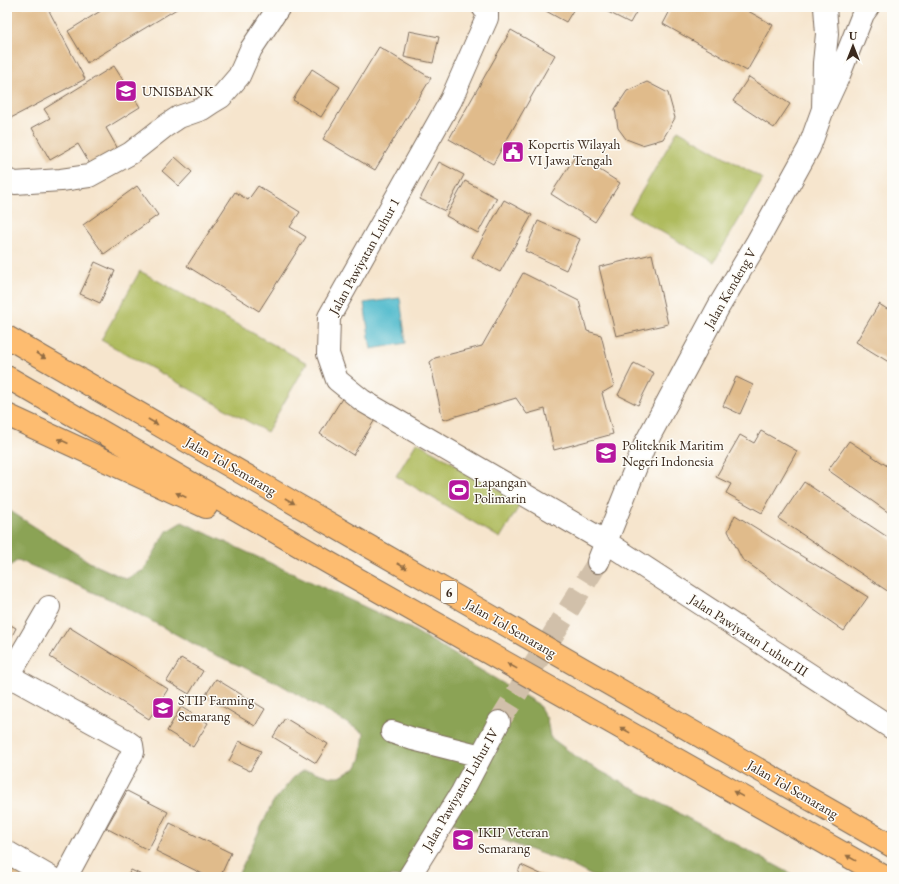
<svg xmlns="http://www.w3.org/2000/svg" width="899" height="884" viewBox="0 0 899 884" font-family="'EB Garamond',serif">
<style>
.green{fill:#afbb5d;stroke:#75723e}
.forest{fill:#8ba354;stroke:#636639}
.water{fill:#4fbacc;stroke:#457275}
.building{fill:#e0bb8b}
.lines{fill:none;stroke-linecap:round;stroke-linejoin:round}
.minor-tunnel{stroke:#d1c0aa;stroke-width:22;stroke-dasharray:22 11;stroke-linecap:butt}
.minor-casing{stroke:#7c6b5b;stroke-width:24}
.highway-casing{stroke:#7c6b5b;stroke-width:24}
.minor{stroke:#fff;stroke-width:22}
.highway{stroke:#fdbc70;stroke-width:22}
.oneway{fill:#926c43}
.labels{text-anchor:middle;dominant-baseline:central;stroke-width:3;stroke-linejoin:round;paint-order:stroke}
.shield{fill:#fdfcf7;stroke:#75695f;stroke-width:1}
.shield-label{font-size:13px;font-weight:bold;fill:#3b2a1e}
.poi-label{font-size:14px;fill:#3b2a1e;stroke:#fdfcf7;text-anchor:start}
.street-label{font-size:14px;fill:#3b2a1e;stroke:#fdfcf7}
</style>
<rect width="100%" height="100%" fill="#fdfcf7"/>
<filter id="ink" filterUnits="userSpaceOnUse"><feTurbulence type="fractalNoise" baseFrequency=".025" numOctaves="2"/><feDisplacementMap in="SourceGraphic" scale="8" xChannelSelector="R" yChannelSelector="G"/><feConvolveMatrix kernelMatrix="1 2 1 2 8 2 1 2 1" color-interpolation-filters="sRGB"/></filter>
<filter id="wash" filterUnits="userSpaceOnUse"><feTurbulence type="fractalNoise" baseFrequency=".012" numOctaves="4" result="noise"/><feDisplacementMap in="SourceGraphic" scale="16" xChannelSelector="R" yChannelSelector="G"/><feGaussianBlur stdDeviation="0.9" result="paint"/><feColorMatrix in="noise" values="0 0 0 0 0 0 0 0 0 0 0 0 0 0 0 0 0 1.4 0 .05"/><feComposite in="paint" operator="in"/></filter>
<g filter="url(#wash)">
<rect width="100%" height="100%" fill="#f6e5cd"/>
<path class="green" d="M678 130 763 179 714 262 629 213Z
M140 271 307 363 267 432 101 340Z
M417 442 521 503 500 538 396 476Z"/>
<path class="forest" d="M7 509 91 563 126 579 144 570 167 531 182 522 408 627 538 704 547 719 550 737 582 761 797 877H594L565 862 439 818 400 877H239V873L273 802 294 777 302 771H311L331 777H340L357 767 361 758 364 733 276 682 207 651 116 602 18 560 7 568Z"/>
<path class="water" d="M400 298 406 343 371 349 364 303Z"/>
<g id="blocks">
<path class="building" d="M7 7H47L85 79 7 120Z
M107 7H180L87 63 68 31Z
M549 7H575L566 22 546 11Z
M603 7H639L630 23 602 9Z
M672 7H741L773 25 747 71 663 24Z
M511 30 555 55 493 164 449 139Z
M409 31 439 37 433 63 404 57Z
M379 47 431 78 375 170 323 139Z
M114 66 140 107 106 128 122 156 94 171 78 144 50 160 32 128 50 118 44 109Z
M312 69 340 87 321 117 293 100Z
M749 77 790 104 774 128 733 101Z
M647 82 668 93 675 118 663 139 642 145 626 139 618 128 615 109 627 91Z
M576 155 620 183 595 222 551 194Z
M175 157 192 172 179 186 162 171Z
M439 162 464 175 445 211 420 199Z
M465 181 497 198 478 233 446 216Z
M137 186 158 215 104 254 83 225Z
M258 186 300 212 290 227 306 237 259 311 187 266 235 192 248 200Z
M504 200 532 215 500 272 472 257Z
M538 221 580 239 566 270 525 251Z
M652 254 668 324 616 336 599 267Z
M95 262 115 271 100 303 80 294Z
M523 273 579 301 587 331 601 335 614 386 602 393 613 434 554 450 545 409 527 414 516 398 443 420 430 362 435 358 482 346Z
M879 304 892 312V364L856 342Z
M634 363 654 373 638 405 618 395Z
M736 377 753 385 740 414 723 406Z
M343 397 376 418 353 455 320 434Z
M761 431 797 451 762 513 726 493 731 484 716 477 740 435 754 443Z
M849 441 892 469V515L828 470Z
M804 482 892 540V594L779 519Z
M735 515 868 597 844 631 742 559 728 531Z
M7 623 16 628 7 646Z
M69 627 168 689 149 719 50 657Z
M181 658 203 671 189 694 167 681Z
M216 679 265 709 255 726 205 696Z
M181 707 208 723 193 747 167 731Z
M285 718 328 744 316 763 273 737Z
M239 741 261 751 250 771 229 761Z
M127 791 168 812 148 850 106 828Z
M170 823 231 853 220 877H209L156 851Z
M7 865 27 875 26 877H7Z
M521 865 547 877H516Z
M131 870 146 877H127Z"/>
</g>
</g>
<g filter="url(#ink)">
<use href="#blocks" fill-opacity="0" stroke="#7c6b5b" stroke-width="1"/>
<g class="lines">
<path class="minor-tunnel" d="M499 722 598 562"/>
<g class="minor-casing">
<path id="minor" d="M483 7 487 13V18L451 100 329 317 328 354 337 380 363 401 606 542 892 728
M826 103 839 75 863 14 868 7
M7 180 15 183 61 180 89 176 131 153 164 127 179 117 202 109 211 103 221 97 239 76 251 49 279 7
M598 562 645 444 719 306 756 244 809 148 823 109 824 63 827 34 825 7
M9 676 125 740 132 745 133 752 66 877
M7 679 49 607
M392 732 413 739 481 756
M7 852 50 877
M409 877 462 792 499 722"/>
</g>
<g class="highway-casing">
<path id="highway" d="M7 337 351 536 892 846
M7 377 331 564 885 877
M7 415 206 507"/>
</g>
<use href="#minor" class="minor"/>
<use href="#highway" class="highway"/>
</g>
<defs><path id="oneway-solid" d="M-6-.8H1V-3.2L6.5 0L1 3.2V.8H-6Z"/></defs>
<g class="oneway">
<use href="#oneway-solid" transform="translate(41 356) rotate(30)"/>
<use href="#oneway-solid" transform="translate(153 422) rotate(30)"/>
<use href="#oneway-solid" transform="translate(63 441) rotate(-155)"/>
<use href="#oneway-solid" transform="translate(181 495) rotate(-155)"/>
<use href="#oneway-solid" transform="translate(290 501) rotate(30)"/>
<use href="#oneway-solid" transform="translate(402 566) rotate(30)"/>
<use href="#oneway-solid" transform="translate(512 666) rotate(-151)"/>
<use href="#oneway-solid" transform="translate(625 730) rotate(-151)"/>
<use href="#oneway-solid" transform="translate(738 794) rotate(-151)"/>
<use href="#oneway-solid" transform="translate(851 858) rotate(-151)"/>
</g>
</g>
<defs>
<g id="university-square" transform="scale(1.15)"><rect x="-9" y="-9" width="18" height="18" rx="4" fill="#b5179e" stroke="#fdfcf7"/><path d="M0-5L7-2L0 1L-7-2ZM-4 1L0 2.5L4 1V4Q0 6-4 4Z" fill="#fff"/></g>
<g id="civic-square" transform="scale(1.15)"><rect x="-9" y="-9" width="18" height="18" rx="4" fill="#b5179e" stroke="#fdfcf7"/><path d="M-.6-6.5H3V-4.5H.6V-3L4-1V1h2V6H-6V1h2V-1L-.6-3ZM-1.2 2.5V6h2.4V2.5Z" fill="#fff"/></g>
<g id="stadium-square" transform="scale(1.15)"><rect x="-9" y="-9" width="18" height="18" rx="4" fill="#b5179e" stroke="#fdfcf7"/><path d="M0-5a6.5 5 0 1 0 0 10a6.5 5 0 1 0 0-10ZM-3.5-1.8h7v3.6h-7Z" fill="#fff"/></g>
</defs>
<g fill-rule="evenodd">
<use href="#university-square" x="126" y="91"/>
<use href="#civic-square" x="513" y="152"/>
<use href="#university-square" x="606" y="453"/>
<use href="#stadium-square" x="459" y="490"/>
<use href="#university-square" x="163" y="708"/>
<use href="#university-square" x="463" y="840"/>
</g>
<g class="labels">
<rect class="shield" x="441" y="581" width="16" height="22" rx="3"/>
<g class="shield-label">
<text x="449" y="592">6</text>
</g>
<g class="poi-label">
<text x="142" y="91">UNISBANK</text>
<text x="528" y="144">Kopertis Wilayah<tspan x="528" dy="16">VI Jawa Tengah</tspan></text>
<text x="622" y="445">Politeknik Maritim<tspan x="622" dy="16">Negeri Indonesia</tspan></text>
<text x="474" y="482">Lapangan<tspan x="474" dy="16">Polimarin</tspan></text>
<text x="178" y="700">STIP Farming<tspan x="178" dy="16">Semarang</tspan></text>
<text x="478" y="832">IKIP Veteran<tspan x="478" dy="16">Semarang</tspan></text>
</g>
<g class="street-label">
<text transform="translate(364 256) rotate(-61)">Jalan Pawiyatan Luhur 1</text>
<text transform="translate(730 288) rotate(-60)">Jalan Kendeng V</text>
<text transform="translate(231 466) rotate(30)">Jalan Tol Semarang</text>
<text transform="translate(511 628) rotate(30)">Jalan Tol Semarang</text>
<text transform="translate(749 635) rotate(33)">Jalan Pawiyatan Luhur III</text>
<text transform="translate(460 789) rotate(-60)">Jalan Pawiyatan Luhur IV</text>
<text transform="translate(793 789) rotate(30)">Jalan Tol Semarang</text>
</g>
</g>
<rect width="899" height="884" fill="none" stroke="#fdfcf7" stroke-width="24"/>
<g transform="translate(853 46)" stroke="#fdfcf7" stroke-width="3" paint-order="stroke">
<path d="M0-3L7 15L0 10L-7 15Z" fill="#3b2a1e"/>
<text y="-6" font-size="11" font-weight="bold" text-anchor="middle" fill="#3b2a1e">U</text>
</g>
</svg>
